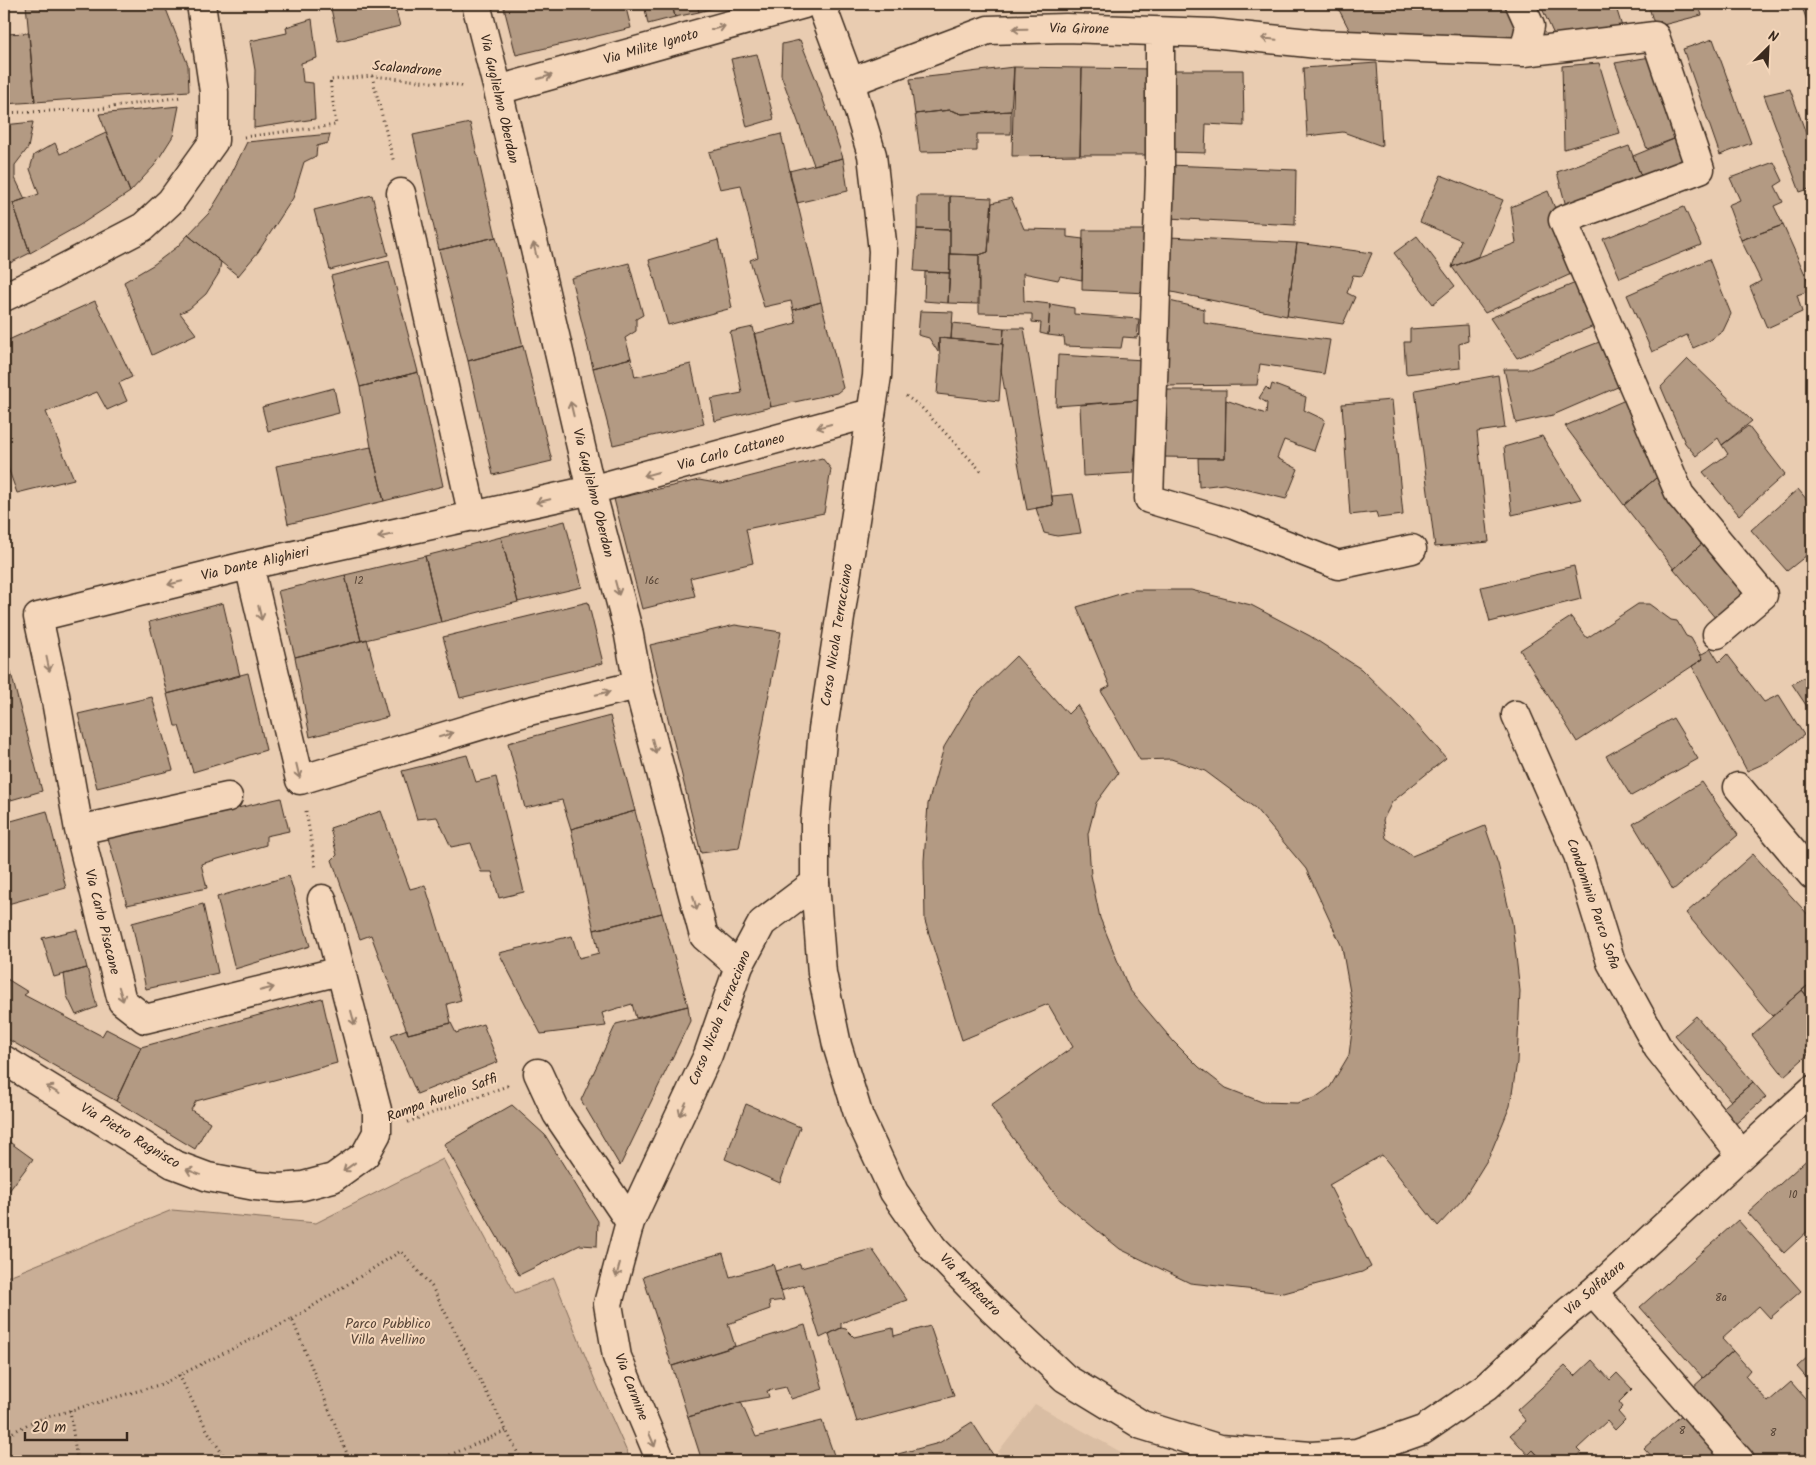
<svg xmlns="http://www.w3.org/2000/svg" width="1816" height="1465" viewBox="0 0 1816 1465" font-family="Kalam,sans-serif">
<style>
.built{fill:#d9bda3}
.green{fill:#c9ae96;stroke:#826c5a}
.building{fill:#b39a83;stroke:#3b2a1e}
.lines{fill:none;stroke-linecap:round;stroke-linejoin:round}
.minor-casing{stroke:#3b2a1e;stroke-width:31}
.major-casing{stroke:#3b2a1e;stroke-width:31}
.path{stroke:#3b2a1e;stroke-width:3;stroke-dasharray:1 4;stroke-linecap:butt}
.minor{stroke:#f4d6ba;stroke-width:28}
.major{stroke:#f4d6ba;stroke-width:28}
.oneway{stroke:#98806c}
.labels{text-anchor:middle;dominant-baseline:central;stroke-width:4;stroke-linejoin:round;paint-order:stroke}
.number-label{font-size:11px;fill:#594637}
.street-label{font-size:14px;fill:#3b2a1e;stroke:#f4d6ba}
.park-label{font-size:14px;fill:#574436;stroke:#f4d6ba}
</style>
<rect width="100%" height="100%" fill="#e9ccb1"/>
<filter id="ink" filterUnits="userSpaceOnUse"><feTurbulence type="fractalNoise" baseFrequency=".02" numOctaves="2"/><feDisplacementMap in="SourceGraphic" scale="10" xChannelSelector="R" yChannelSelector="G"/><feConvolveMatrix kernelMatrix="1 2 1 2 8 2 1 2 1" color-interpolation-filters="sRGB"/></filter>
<g filter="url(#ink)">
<path class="built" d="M1035 1404 1137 1461H1006L998 1452Z"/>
<path class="green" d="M443 1159 515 1293 554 1278 594 1378 631 1461H4V1278L172 1210 316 1223Z"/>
<path class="building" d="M26 4H164L188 65 189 91 35 102Z
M330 4H394L400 26 338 41Z
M503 4H625L631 28 516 55Z
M644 4H672L675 17 648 24Z
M672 4H697L699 12 675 17Z
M697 4H724V5L699 12Z
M1336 4H1509L1516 21 1519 45 1353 37Z
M1540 4H1615L1623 30 1555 37Z
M1648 4H1698L1702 15 1655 27Z
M1801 4H1812V35Z
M312 19 317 58 301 63 303 82 313 83 315 119 254 128 255 70 250 41 287 33 286 27Z
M29 33 35 102 4 104V34Z
M1713 39 1751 143 1720 155 1683 49Z
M800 40 817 82 843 158 814 165 781 75 782 44Z
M757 54 774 119 747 127 731 59Z
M1656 56 1684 135 1647 149 1615 63Z
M1377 63 1382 146 1343 132 1307 136 1303 68Z
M1599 63 1620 133 1564 149 1562 66Z
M1014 67 1011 111 962 114 950 110 915 114 910 79Z
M1014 67 1082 68 1080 155 1012 156Z
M1082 68 1155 69 1156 155H1080Z
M1169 70H1243L1244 126 1206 124 1205 153 1169 152Z
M1790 89 1812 150V188L1800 192 1764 95Z
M179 106 173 136 154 166 130 192 99 114Z
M950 110 962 114 1011 111V134H977V151L920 152 915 114Z
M33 122 28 148 15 165V178L25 199 4 206V125Z
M470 123 496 237 439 250 413 135Z
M106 133 130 192 80 225 30 253 13 203 39 194 30 169 34 155 55 143 60 154Z
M330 134 328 143 317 146 316 156 304 162 293 198 258 252 238 276 188 235 209 213 226 185 247 142Z
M781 134 821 302 793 310 791 301 764 307 750 260 758 257 741 185 720 189 709 152Z
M1684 135 1695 166 1645 186 1633 156Z
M1629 146 1645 186 1568 214 1557 172Z
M843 158 848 191 797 203 789 171Z
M1774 162 1783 181 1775 186 1783 202 1774 206 1783 225 1741 240 1728 205 1740 200 1730 178Z
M1168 165 1296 170 1295 225 1168 218Z
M1441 175 1503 200 1479 256 1452 267 1461 240 1420 222Z
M1548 191 1580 270 1485 313 1452 267 1516 243 1511 207Z
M372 195 388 255 330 270 314 210Z
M917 196H950V230L917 229Z
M950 196 992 198 988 252 979 255 950 254Z
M1011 198 1024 229 1067 230V237L1083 239 1082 280 1060 276 1058 280 1023 273 1024 301 1050 304 1048 335 1040 333 1041 323 1032 322V314L979 313V255L988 252 992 203Z
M13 203 30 253 4 266V206Z
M1684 207 1701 245 1620 278 1603 239Z
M1783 225 1812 290 1797 295 1802 312 1767 328 1750 287 1761 281 1741 240Z
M917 229 950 230V273L914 271Z
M1083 230H1148V293L1082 290Z
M188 235 221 262 219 273 206 294 189 309 180 313 196 334 152 355 124 282 153 265 177 247Z
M1417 236 1455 286 1433 304 1394 253Z
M496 237 523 346 468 361 439 250Z
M1169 237 1297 243 1287 316 1167 291Z
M718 240 732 308 668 325 649 260Z
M1297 243 1372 253 1362 276 1353 275 1347 293 1355 297 1343 324 1287 316Z
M950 254 979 255 978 304 948 303Z
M1709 259 1731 314 1723 331 1709 341 1693 348 1687 335 1652 352 1627 295Z
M389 261 418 372 360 387 331 276Z
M629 263 643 315 636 319V331L625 338 631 358 593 368 571 278Z
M925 272 950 273 948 303 924 301Z
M1583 280 1601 323 1517 358 1490 318Z
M1165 300 1204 309V323L1262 332 1330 340 1324 374 1260 364 1257 385 1162 386Z
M95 301 132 377 119 383 127 401 107 410 97 392 46 412 74 479 17 493 4 457V342Z
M821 302 843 388 837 393 771 407 754 334 796 323 793 310Z
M1050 304 1074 308V314L1139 319 1137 338 1123 337 1121 348 1065 346 1064 337 1048 335Z
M920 311 953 312 951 339 939 338 938 352 929 338 918 335Z
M952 323 1004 328 1003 344 951 339Z
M1467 325 1468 341 1459 344 1460 368 1406 374 1404 342H1410V329Z
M753 327 771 407 715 421 711 399 742 393 730 332Z
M1004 328H1024L1053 505 1027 510 1001 370Z
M939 338 1003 344 999 401 937 394 940 358Z
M1607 339 1627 383 1553 415 1516 423 1504 369H1530Z
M523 346 552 461 493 475 468 361Z
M1058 355 1144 360 1141 400 1056 406Z
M631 358 635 377 691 364 704 424 613 445 593 368Z
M1688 359 1752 421 1722 445 1718 438 1696 456 1685 443 1661 387Z
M418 372 443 486 384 501 371 447 360 387Z
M1498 375 1505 428 1477 432 1489 542 1435 547 1415 390Z
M1272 384 1306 397 1304 410 1325 420 1314 451 1284 440 1277 458 1298 469 1286 499 1224 484 1199 487 1198 458H1225L1226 400 1266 414 1267 403 1259 398 1266 387 1270 391Z
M334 388 339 413 268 431 262 407Z
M1161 390H1226L1225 458 1162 457Z
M1630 398 1662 473 1624 505 1565 426Z
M1141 400 1133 473 1083 476 1080 405Z
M1392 400 1403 515 1378 518 1376 512 1350 515 1342 404Z
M1748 426 1785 474 1739 515 1703 472 1728 454 1722 445Z
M1542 436 1581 499 1512 515 1504 447Z
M371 447 384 501 288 524 276 466Z
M822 458 831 469 824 513 746 529 753 563 690 578 695 596 642 609 614 499 699 480 721 484Z
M1662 473 1708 538 1674 569 1624 505Z
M1798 489 1812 506V551L1787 571 1751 530Z
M1073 494 1081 533 1057 536 1044 533 1036 508 1053 505 1052 496Z
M565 521 582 587 518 602 501 537Z
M501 537 518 602 441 622 425 556Z
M1708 538 1757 596 1722 626 1674 569Z
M425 556 441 622 361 641 345 575Z
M1574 566 1581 599 1490 622 1481 587Z
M345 575 361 641 295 657 278 591Z
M1133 590H1191L1251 605 1310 636 1361 669 1410 717 1446 758 1392 802 1383 820 1386 838 1412 856 1485 826 1498 864 1512 922 1520 991 1517 1062 1510 1106 1489 1157 1463 1199 1438 1226 1382 1155 1329 1185 1371 1267 1362 1272 1284 1293 1190 1283 1120 1249 1060 1200 1006 1129 991 1105 1073 1047 1048 1004 962 1040 925 921 924 861 928 804 944 747 974 697 1016 656 1068 714 1077 705 1118 773 1096 803 1088 834 1091 875 1100 918 1129 989 1174 1042 1199 1067 1226 1088 1262 1102 1297 1103 1315 1098 1330 1087 1349 1055 1354 1015 1342 947 1306 869 1255 808 1205 771 1171 759 1140 760 1101 691 1110 686 1077 607Z
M1812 596V611L1804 601Z
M588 602 603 663 460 698 443 637Z
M223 603 240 676 167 694 149 622Z
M1638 604H1649L1671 620 1677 621 1686 636 1691 638 1703 659 1577 742 1520 650 1571 617 1587 638Z
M735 625 781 632 739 848 701 853 650 645Z
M367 639 388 717 310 737 295 657Z
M1711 649 1719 662 1727 654 1764 702 1779 695 1804 735 1770 761 1747 771 1692 666 1703 659 1700 655Z
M4 658H7L42 791 4 802Z
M248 673 266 750 193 772 179 726H175L167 694Z
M1812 673V710L1810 711 1792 684Z
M152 697 173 770 97 788 78 714Z
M610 716 635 811 571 829 562 800 525 808 508 743Z
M1673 718 1698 759 1631 796 1606 756Z
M1812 742V756L1805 746Z
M467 755 476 782 496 777 524 892 499 898 492 872H481L471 843 451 847 437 817 417 819 402 771Z
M1702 782 1738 835 1673 890 1633 824Z
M281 798 289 831 266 836V845L201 864 207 888 127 905 108 838Z
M47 811 66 888 4 905V823Z
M381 811 410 889 425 885 461 1000 447 1004 451 1023 408 1034 371 935 360 939 332 860 337 855 330 828Z
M635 811 662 913 594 930 571 829Z
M1753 854 1812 919V982L1772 1016 1686 913Z
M289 876 310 946 235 969 217 897Z
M203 904 218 973 146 989 132 923Z
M662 913 688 1006 636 1018 632 1004 602 1013 606 1026 541 1034 499 953 572 936 579 958 599 953 594 930Z
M77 930 87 968 54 977 42 938Z
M87 968 97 1007 76 1015 67 996 64 974Z
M7 979 28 992 24 995 102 1036 106 1029 141 1047 116 1101 4 1037V985Z
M1812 982V1002L1802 990Z
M1802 990 1812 1002V1051L1784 1076 1752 1035Z
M322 998 337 1063 196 1101 191 1110 210 1122 195 1149 116 1101 141 1047Z
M688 1006 690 1021 620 1166 581 1100 616 1024Z
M1696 1016 1753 1082 1731 1101 1675 1035Z
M451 1023 456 1033 483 1024 498 1062 417 1094 391 1035 407 1029 408 1034Z
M1753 1082 1766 1097 1732 1127 1719 1111Z
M746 1104 800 1127 780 1183 725 1159Z
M512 1105 545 1135 598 1221 597 1246 580 1245 519 1275 444 1144Z
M4 1138 33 1159 9 1191 4 1188Z
M1812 1155V1227L1784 1253 1748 1213Z
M1738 1220 1801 1291 1770 1318 1759 1306 1722 1339 1733 1351 1703 1378 1640 1307Z
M872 1249 907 1300 841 1323V1328L820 1338 803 1284 781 1291 775 1271 800 1264 801 1268Z
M723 1253 730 1277 773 1264 784 1300 769 1302 770 1309 728 1324 735 1346 672 1366 643 1277 672 1266Z
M805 1325 823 1389 791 1399 786 1387 767 1391 769 1397 741 1402 688 1417 672 1366Z
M930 1326 954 1396 857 1422 829 1334 841 1328 846 1329 854 1337 893 1328 894 1336Z
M1733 1351 1750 1370 1745 1376 1768 1402 1791 1382 1812 1406V1461H1758L1692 1388Z
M1812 1353V1384L1797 1367Z
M1592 1360 1610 1380 1617 1373 1632 1389 1619 1402 1623 1407 1618 1412 1625 1420 1615 1430 1607 1421 1577 1449 1581 1453 1572 1461H1543L1533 1450 1528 1455 1510 1435 1526 1421 1517 1410 1565 1366 1575 1376Z
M741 1402 756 1437 822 1421 835 1458 825 1461H702L688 1417Z
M1684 1413 1727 1461H1656L1644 1448Z
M972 1422 997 1461H872L939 1443Z
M1533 1450 1543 1461H1521L1528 1455Z"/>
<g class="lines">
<g class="minor-casing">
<path id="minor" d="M476 4 498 90 591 490 628 630 638 685 704 936 739 966
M1520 4 1530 26 1524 52
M1160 32V175L1149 499 1236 525 1338 565 1412 549
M850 82 988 30 1066 28 1212 33 1318 44 1524 52 1655 36 1700 169 1563 220 1680 495 1763 595 1717 634
M498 90 804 4
M401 193 473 517
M4 297 49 276 143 227 171 201 214 141V92L201 4
M249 565 300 780 525 712 638 685
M1516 715 1578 855 1611 962 1658 1048 1741 1154
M1738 787 1812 875
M79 830 228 797
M340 971 145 1019 122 1001 79 830 55 695 38 617 249 565 591 490 871 413
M4 1060 173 1164 208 1177 255 1186 280 1188 303 1186 333 1178 365 1155 377 1133V1110L322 899
M538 1073 557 1114 630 1222
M1593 1292 1740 1461
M661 1461 617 1357 608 1304 630 1222 708 1055 739 966 762 923 815 883"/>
</g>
<g class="major-casing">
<path id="major" d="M821 4 850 82 872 155 883 251 877 376 823 729 815 821V883L822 973 837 1045 859 1117 894 1192 933 1248 992 1309 1065 1378 1142 1425 1220 1449 1311 1456 1357 1453 1423 1430 1486 1387 1569 1311 1593 1292 1812 1090"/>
</g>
<path class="path" d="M372 76 394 163
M4 113 98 109 181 97
M244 137 336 125 330 80 372 76 458 85 464 87
M906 396 920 406 983 473
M306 811 316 869
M408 1122 507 1086 509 1088
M292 1319 401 1251 432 1287 522 1461
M179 1375 207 1430 227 1461
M70 1410 77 1461
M4 1437 34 1421 162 1384 292 1319 350 1461
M436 1461 506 1431"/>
<use href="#minor" class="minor"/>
<use href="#major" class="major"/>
</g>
<defs><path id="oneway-shaft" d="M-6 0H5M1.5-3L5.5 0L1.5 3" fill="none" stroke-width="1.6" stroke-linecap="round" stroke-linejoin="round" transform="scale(1.25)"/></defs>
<g class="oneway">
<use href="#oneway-shaft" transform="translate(718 28) rotate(-16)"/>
<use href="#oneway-shaft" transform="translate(1020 29) rotate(179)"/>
<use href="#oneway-shaft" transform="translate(1269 39) rotate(-174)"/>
<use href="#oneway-shaft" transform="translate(545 77) rotate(-16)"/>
<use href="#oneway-shaft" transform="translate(535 250) rotate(-103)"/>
<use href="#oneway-shaft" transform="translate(572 409) rotate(-103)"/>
<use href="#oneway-shaft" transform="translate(824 426) rotate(165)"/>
<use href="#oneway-shaft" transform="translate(651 474) rotate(165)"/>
<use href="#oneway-shaft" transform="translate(543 501) rotate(167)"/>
<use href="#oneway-shaft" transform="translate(385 536) rotate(168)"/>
<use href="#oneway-shaft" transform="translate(175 583) rotate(166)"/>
<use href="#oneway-shaft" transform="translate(617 588) rotate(75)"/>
<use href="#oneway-shaft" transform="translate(260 613) rotate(77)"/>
<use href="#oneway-shaft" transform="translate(48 664) rotate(78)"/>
<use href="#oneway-shaft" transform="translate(603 693) rotate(-14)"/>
<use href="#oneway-shaft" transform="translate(446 735) rotate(-17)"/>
<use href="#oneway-shaft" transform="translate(654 746) rotate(75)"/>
<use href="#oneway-shaft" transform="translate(298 771) rotate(77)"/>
<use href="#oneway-shaft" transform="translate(695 903) rotate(75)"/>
<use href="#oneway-shaft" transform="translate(267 989) rotate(-14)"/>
<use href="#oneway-shaft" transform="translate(121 994) rotate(73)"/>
<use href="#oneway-shaft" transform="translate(353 1018) rotate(75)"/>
<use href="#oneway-shaft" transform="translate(53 1090) rotate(-149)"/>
<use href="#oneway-shaft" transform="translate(683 1109) rotate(115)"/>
<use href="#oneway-shaft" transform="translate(349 1167) rotate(144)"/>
<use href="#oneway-shaft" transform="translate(193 1172) rotate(-159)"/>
<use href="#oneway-shaft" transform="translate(618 1270) rotate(105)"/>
<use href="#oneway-shaft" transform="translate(652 1440) rotate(67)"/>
</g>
</g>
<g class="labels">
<g class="number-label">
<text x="359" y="581">12</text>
<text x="652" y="581">16c</text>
<text x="1793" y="1195">10</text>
<text x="1721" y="1298">8a</text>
<text x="1682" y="1431">8</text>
<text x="1773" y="1433">8</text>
</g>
<g class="street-label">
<text transform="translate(1079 29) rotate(1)">Via Girone</text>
<text transform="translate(651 47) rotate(-16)">Via Milite Ignoto</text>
<text transform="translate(407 69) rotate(5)">Scalandrone</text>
<text transform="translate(499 99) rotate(77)">Via Guglielmo Oberdan</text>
<text transform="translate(731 452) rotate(-15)">Via Carlo Cattaneo</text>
<text transform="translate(593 493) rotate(76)">Via Guglielmo Oberdan</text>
<text transform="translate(255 564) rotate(-13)">Via Dante Alighieri</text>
<text transform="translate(837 635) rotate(-81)">Corso Nicola Terracciano</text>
<text transform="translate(1593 904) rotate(71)">Condominio Parco Sofia</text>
<text transform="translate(102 922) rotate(76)">Via Carlo Pisacane</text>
<text transform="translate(720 1018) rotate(-68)">Corso Nicola Terracciano</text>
<text transform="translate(442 1098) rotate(-20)">Rampa Aurelio Saffi</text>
<text transform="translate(130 1136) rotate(31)">Via Pietro Ragnisco</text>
<text transform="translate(970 1285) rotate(46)">Via Anfiteatro</text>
<text transform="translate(1595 1288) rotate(-41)">Via Solfatara</text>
<text transform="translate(631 1387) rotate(69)">Via Carmine</text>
</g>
<g class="park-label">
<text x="388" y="1324">Parco Pubblico<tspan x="388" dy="16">Villa Avellino</tspan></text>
</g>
</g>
<rect width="1816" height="1465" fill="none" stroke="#f4d6ba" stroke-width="20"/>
<rect x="10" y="10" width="1796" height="1445" fill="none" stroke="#3b2a1e" stroke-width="2" filter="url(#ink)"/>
<g transform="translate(1768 48) rotate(24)" stroke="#f4d6ba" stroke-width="4" paint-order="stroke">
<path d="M0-4L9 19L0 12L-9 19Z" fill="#3b2a1e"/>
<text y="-8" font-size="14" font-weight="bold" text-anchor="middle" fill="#3b2a1e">N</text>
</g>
<path d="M25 1432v8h102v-8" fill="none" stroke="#3b2a1e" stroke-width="2.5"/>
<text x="32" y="1432" font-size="15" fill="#3b2a1e" stroke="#f4d6ba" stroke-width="4" paint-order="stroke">20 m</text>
</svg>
